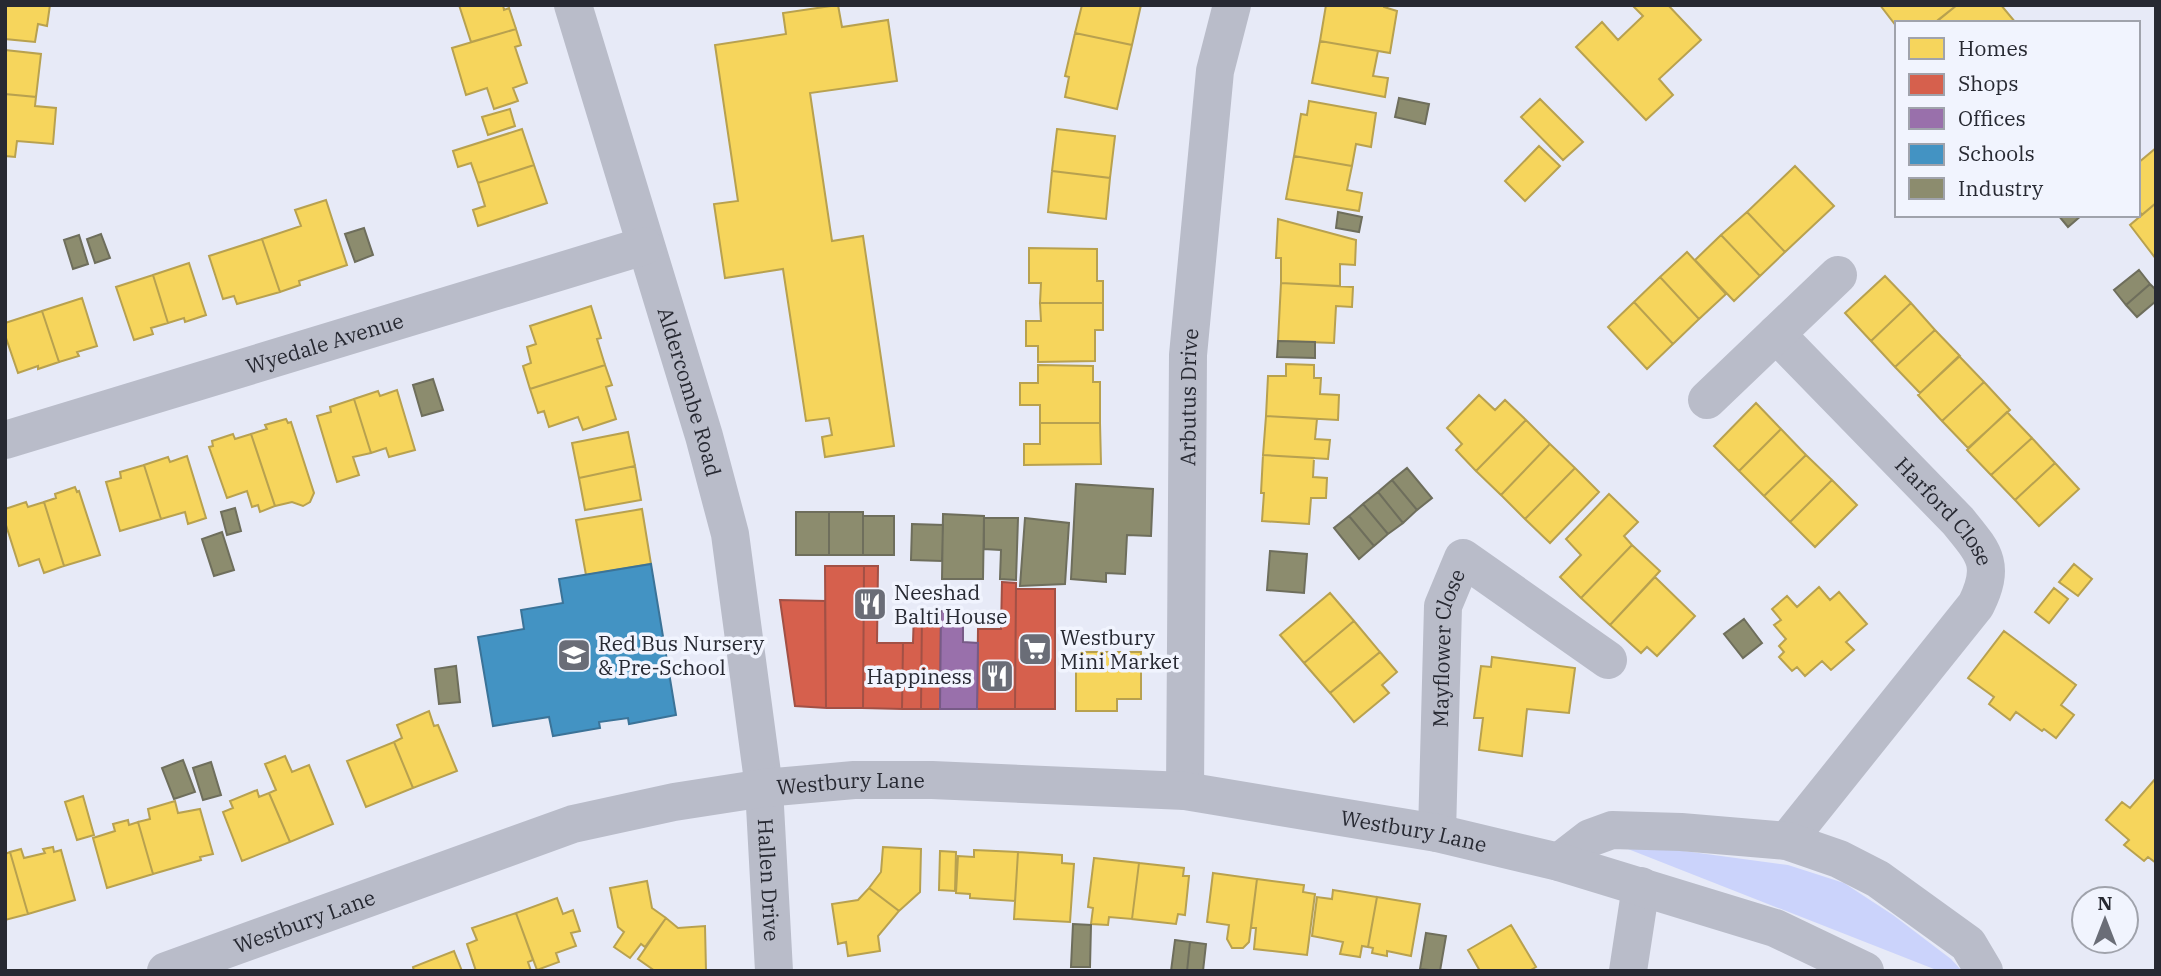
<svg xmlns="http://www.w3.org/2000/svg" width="2161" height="976" viewBox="0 0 2161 976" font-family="'IBM Plex Serif',serif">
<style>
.green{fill:#cbd3fb}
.homes{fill:#f6d55c;stroke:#b8a14f;stroke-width:2}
.shops{fill:#d6604d;stroke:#a25045;stroke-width:2}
.offices{fill:#9970ab;stroke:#775b87;stroke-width:2}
.schools{fill:#4393c3;stroke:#3b7398;stroke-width:2}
.industry{fill:#8c8c6e;stroke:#6e6e5c;stroke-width:2}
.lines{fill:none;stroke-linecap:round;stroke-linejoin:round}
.minor{stroke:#b9bcc9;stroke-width:38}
.tertiary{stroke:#b9bcc9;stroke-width:38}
.labels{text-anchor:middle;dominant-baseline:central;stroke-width:7;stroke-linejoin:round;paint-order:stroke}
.street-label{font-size:21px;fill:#272932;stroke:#f1f4fe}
.poi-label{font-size:21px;fill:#272932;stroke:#f1f4fe;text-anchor:start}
</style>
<rect width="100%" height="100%" fill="#e7eaf7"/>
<path class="green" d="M1647 846 1788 865 1844 883 1893 915 1951 959 1962 971H1939L1628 849Z"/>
<path class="homes" d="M5 5H50L47 26 38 24 35 42 5 39Z
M459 5H503L504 10 509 8 516 29 471 42Z
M838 5 842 27 888 20 897 81 810 93 832 241 863 236 894 446 825 457 822 437 832 435 829 418 806 421 783 269 725 278 714 204 738 201 715 45 786 34 783 13Z
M1082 5H1141L1132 45 1075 33Z
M1326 5H1384V7L1397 11 1390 53 1320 41Z
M1636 5H1668L1701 40 1659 79 1673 95 1646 120 1576 47 1602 22 1618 40 1643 16 1634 7Z
M1880 5H1957L1935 23H1897V27Z
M1957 5H2001L2016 23H1940L1938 20Z
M516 29 521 45 515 47 527 83 513 88 518 101 494 109 487 88 466 95 452 48Z
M1075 33 1132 45 1117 109 1065 97 1069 77 1065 76Z
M1320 41 1378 51 1373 76 1388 78 1385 97 1312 83Z
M5 50 41 54 36 97 5 94Z
M5 94 36 97 35 106 56 108 53 144 17 141 15 157 5 156Z
M1540 99 1583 142 1563 160 1521 117Z
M1309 101 1376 113 1371 147 1356 144 1352 166 1294 156 1301 114 1307 115Z
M510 109 515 126 488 135 482 117Z
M522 129 534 165 478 183 471 163 458 167 453 151Z
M1057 129 1115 136 1110 178 1052 171Z
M1539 146 1560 166 1525 201 1505 181Z
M2156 148V203L2142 215 2138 209V163Z
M1294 156 1352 166 1347 190 1362 193 1359 211 1286 199Z
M534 165 547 203 478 226 473 210 485 206 478 183Z
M1795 166 1834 206 1785 252 1747 212Z
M1052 171 1110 178 1106 219 1048 212Z
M326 200 347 265 299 281 300 285 280 292 262 239 301 226 295 210Z
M2156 203V259L2130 225Z
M1747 212 1785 252 1760 276 1721 235Z
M1278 219 1356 240 1355 265 1340 264V286L1281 283V258H1276Z
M1721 235 1760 276 1734 301 1695 260Z
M262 239 280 292 237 304 234 296 223 299 209 256Z
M1029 248 1097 249V281H1103V303H1040L1041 283H1029Z
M1687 252 1726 294 1699 319 1660 277Z
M189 263 206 315 185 322 184 318 168 323 153 275Z
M153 275 168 323 151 328 153 334 134 340 116 287Z
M1885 276 1911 303 1871 341 1845 313Z
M1660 277 1699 319 1673 344 1634 302Z
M1281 283 1353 287 1352 307 1336 306 1334 343 1278 341Z
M82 298 97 346 77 352 79 356 59 362 42 311Z
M1634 302 1673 344 1647 369 1608 327Z
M1040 303H1103V330H1095V361L1038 362V346H1026V321H1041Z
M1911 303 1935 330 1895 367 1871 341Z
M591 306 601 338 597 339 605 365 530 389 523 366 531 363 527 347 536 344 530 326Z
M42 311 59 362 38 369V366L18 373 5 335V323Z
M1935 330 1960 356 1920 393 1895 367Z
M1959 356 1984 382 1942 421 1918 395Z
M1286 364 1314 365V378H1321L1320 394 1339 395 1338 420 1266 416 1268 376H1286Z
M605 365 612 385 606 387 616 419 583 430 578 417 549 427 544 411 538 413 530 389Z
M1038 365 1093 366V382H1100V423H1040V405H1020V383H1038Z
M1984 382 2010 410 1968 448 1942 421Z
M397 390 415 450 389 457 386 448 371 453 354 399 378 391 380 396Z
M1479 395 1495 410 1505 400 1526 420 1476 471 1456 450 1462 444 1447 428Z
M354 399 371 453 353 457 359 475 337 482 317 416 331 412 330 407Z
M1756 403 1781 429 1739 471 1714 446Z
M2007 412 2032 438 1991 475 1967 450Z
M1266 416 1317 419 1315 439 1330 440 1328 459 1263 455Z
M286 419 288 423 291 422 314 493 310 502 303 506 292 502 275 506 251 434 267 429 265 425Z
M1526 420 1550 444 1501 495 1476 471Z
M1040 423H1100L1101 464 1024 465V444H1040Z
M1781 429 1806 455 1764 496 1739 471Z
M628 432 635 466 579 478 572 443Z
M233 434 235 439 251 434 275 506 260 512 258 505 252 507 247 491 227 498 209 447 213 446 212 441Z
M2032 438 2055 463 2015 500 1991 475Z
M1550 444 1575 468 1525 519 1501 495Z
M1263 455 1314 458 1313 477 1327 478 1326 498H1311L1309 524 1262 521 1264 493H1261Z
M1806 455 1832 480 1790 522 1764 496Z
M187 456 206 518 188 524 185 512 161 519 144 465 168 457 170 462Z
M2055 463 2079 489 2039 526 2015 500Z
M144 465 161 519 120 531 106 482 121 478 120 472Z
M635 466 641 500 585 510 579 478Z
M1575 468 1599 492 1550 543 1525 519Z
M1832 480 1857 505 1815 547 1790 522Z
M75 487 77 492 79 491 100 555 64 566 44 502 56 498 55 494Z
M1609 494 1638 522 1624 536 1632 545 1581 598 1560 577 1581 555 1566 539Z
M26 502 28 507 44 502 64 566 44 573 39 559 19 566 5 522V509Z
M642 509 651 564 586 575 576 520Z
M1632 545 1660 571 1610 625 1581 598Z
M2074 564 2092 579 2078 596 2059 582Z
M1655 577 1695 616 1657 656 1647 647 1641 653 1610 625Z
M1819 587 1830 600 1839 592 1867 624 1846 642 1854 650 1831 670 1822 661 1805 676 1797 667 1792 671 1779 657 1784 652 1779 646 1786 639 1774 625 1781 620 1772 609 1787 596 1797 607Z
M2054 588 2068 599 2049 623 2035 612Z
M1330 593 1354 621 1304 663 1280 635Z
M1354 621 1380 652 1330 693 1304 663Z
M2004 631 2076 685 2061 705 2074 715 2056 738 2044 729 2042 731 2016 712 2010 720 1989 704 1994 697 1968 678Z
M1076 652H1141V699H1117V711H1076Z
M1380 652 1397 672 1382 685 1389 693 1354 722 1330 693Z
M1492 657 1575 668 1569 713 1527 709 1522 756 1479 750 1483 718H1474L1481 666 1491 667Z
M429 711 434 726 438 725 457 771 413 788 394 742 402 738 397 725Z
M394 742 413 788 366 807 347 761Z
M285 756 292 772 309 765 333 824 290 842 269 793 276 790 265 764Z
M2156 778V863L2148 857 2144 861 2124 845 2129 840 2106 820 2122 802 2130 808Z
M257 790 259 797 269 793 290 842 242 861 223 812 233 808 230 801Z
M83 796 94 835 77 840 65 802Z
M175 801 178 813 200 809 213 854 200 857 201 860 153 874 138 822 150 819 148 809Z
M128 820 129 825 138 822 153 874 107 888 93 838 115 831 113 824Z
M53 847 54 852 61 850 75 900 28 914 10 852 21 849 24 858 45 853 43 849Z
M883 847 921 849 920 892 899 911 869 888 881 872Z
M974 850 1018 852 1015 901 970 898V894L956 893 958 856 974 857Z
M940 851 956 852 955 891 939 890Z
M10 852 28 914 5 920V854Z
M1018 852 1062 855V863L1074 864 1070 922 1014 919Z
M1094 858 1139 863 1132 919 1109 917 1108 925 1091 924 1093 908 1088 907Z
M1139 863 1184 868 1183 876H1189L1185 915 1178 914 1176 924 1132 919Z
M1213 873 1257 879 1249 942 1243 948H1232L1227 939 1229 925 1207 922Z
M1257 879 1304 885 1303 892 1315 894 1307 955 1254 949 1256 928H1251Z
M647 881 652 908 666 918 645 947 641 944 630 958 614 947 624 932 618 927 610 888Z
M869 888 899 911 878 936 880 951 848 956 846 942 838 944 832 904 858 900Z
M1333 890 1377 897 1368 947 1362 946 1360 957 1340 954 1343 942 1312 936 1317 897 1332 899Z
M1377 897 1420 904 1411 956 1387 951V956L1372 953 1373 948 1368 947Z
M557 898 563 914 573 910 580 931 571 933 576 946 556 953 559 962 537 970 516 913Z
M516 913 533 960 528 962 531 971H476L467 944 477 940 472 928Z
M666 918 678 928 705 926 706 971H655L638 959Z
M1511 925 1536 967 1529 971H1480L1468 950Z
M454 951 462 971H414L413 967Z"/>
<path class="shops" d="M825 566H864L863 708H826Z
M864 566H878L877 643H903L902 709 863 708Z
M1002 582 1016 583 1015 709H977L978 629H1001Z
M1016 589H1055V709H1015Z
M780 600 825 601 826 708 795 706Z
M914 611H922L921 709H902L903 643H913Z
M922 611H941L940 709H921Z"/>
<path class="offices" d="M941 611 963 612V642L978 643 977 709H940Z"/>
<path class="schools" d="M651 564 676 715 629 724 628 718 599 722 600 728 553 736 549 717 493 726 478 637 524 629 521 610 563 603 559 579Z"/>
<path class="industry" d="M1399 98 1429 104 1425 124 1395 117Z
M1338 212 1362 217 1359 232 1336 228Z
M2058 215H2082L2068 227Z
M364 228 373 255 355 262 345 234Z
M101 234 110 258 95 263 87 239Z
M79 235 88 264 73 269 64 240Z
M2139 270 2150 284 2126 305 2114 290Z
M2150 284 2156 290V301L2137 317 2126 305Z
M1278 341 1315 342V358L1277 357Z
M433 379 443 410 422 416 413 385Z
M1407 468 1432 498 1417 510 1392 480Z
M1392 480 1417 510 1403 523 1378 492Z
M1076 484 1153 489 1151 536 1127 535 1125 574 1106 573V582L1071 579Z
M1378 492 1403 523 1388 534 1363 504Z
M1363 504 1388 534 1374 546 1349 516Z
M235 508 241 531 227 535 221 512Z
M796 512H829V555H796Z
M829 512H863V555H829Z
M943 514 984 516 983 579H942Z
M863 516H894V555H863Z
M1349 516 1374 546 1359 559 1334 528Z
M984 518H1018L1016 580 1000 579 1001 550 984 549Z
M1025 518 1069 523 1065 584 1020 586Z
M912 524 943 525 942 561 911 560Z
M222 532 234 570 214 576 202 539Z
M1270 551 1307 554 1304 593 1267 590Z
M1744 619 1762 643 1743 658 1724 634Z
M456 666 460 702 439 704 435 669Z
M183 760 195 792 174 799 162 768Z
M211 762 221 795 203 800 193 768Z
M1073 924 1091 925 1090 967H1071Z
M1426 933 1446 936 1440 971 1420 969Z
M1175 940 1190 942 1187 971H1171Z
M1190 942 1206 944 1203 971H1187Z"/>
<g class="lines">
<g class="minor">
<path id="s1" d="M573 5 704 436 730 534 764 788 774 971"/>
<path id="s2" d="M1776 334 1958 521C1984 553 1996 564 1976 605L1787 841"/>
<path d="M1707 400 1838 275"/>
<path id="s3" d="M5 440 644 246"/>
<path id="s4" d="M1185 791 1188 355 1215 71 1232 5"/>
<path id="s5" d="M1437 833 1443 606 1463 558 1608 660"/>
<path d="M1559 862 1590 838 1612 830 1681 832 1787 841 1839 859 1878 879 1968 944 1984 971"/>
<path d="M1628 971 1641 886"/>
</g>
<path class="tertiary" id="s6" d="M166 971 573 824 674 802 764 788 854 780H932L1185 791 1437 833 1559 862 1775 928 1865 971"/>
</g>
<defs>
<g id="restaurant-square" transform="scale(1.75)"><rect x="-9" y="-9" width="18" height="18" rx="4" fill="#6a6d77" stroke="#f1f4fe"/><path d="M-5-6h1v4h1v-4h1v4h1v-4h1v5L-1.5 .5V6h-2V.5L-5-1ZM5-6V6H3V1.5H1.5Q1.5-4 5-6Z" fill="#fff"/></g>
<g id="supermarket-square" transform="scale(1.75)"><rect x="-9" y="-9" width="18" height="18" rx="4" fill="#6a6d77" stroke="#f1f4fe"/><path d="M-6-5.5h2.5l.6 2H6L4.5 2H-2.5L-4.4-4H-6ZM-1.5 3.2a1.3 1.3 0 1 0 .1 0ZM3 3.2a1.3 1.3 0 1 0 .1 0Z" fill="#fff"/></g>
<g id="school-square" transform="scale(1.75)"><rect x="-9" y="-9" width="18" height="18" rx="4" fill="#6a6d77" stroke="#f1f4fe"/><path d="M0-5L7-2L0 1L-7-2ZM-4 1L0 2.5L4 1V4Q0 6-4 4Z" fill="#fff"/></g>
</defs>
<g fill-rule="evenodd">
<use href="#restaurant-square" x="870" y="604"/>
<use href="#supermarket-square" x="1035" y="649"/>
<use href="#school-square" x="574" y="655"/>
<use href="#restaurant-square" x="997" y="676"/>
</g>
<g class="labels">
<g class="street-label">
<text stroke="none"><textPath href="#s3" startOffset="334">Wyedale Avenue</textPath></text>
<text stroke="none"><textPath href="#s1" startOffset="404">Aldercombe Road</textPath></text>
<text stroke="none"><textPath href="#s4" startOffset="394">Arbutus Drive</textPath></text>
<text stroke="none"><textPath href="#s2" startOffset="245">Harford Close</textPath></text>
<text stroke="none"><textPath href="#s5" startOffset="186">Mayflower Close</textPath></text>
<text stroke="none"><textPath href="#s6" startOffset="714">Westbury Lane</textPath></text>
<text stroke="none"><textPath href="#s6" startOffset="1281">Westbury Lane</textPath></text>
<text stroke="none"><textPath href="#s1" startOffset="900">Hallen Drive</textPath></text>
<text stroke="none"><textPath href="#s6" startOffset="147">Westbury Lane</textPath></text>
</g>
<g class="poi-label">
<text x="894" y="592">Neeshad<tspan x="894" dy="24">Balti House</tspan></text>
<text x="1060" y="637">Westbury<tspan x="1060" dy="24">Mini Market</tspan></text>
<text x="598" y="643">Red Bus Nursery<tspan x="598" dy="24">&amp; Pre-School</tspan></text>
<text x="972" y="676" text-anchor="end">Happiness</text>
</g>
</g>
<rect width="2161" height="976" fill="none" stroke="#272932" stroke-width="14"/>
<rect x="1895" y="21" width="245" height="196" fill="#f1f4fe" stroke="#a0a3ac" stroke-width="2"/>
<rect x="1909" y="38" width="35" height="21" fill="#f6d55c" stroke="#a0a3ac" stroke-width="2"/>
<text x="1958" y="56" font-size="21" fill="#272932">Homes</text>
<rect x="1909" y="74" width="35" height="21" fill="#d6604d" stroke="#a0a3ac" stroke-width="2"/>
<text x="1958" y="91" font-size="21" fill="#272932">Shops</text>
<rect x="1909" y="108" width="35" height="21" fill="#9970ab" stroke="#a0a3ac" stroke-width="2"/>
<text x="1958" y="126" font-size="21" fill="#272932">Offices</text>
<rect x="1909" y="144" width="35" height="21" fill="#4393c3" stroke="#a0a3ac" stroke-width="2"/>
<text x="1958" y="161" font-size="21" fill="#272932">Schools</text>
<rect x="1909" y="178" width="35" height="21" fill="#8c8c6e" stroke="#a0a3ac" stroke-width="2"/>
<text x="1958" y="196" font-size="21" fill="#272932">Industry</text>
<g transform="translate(2105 920)"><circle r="33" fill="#f1f4fe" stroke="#a0a3ac" stroke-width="2"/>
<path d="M0-5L12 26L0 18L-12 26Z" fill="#6a6d77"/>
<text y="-10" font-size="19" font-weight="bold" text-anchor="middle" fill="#272932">N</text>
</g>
</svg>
